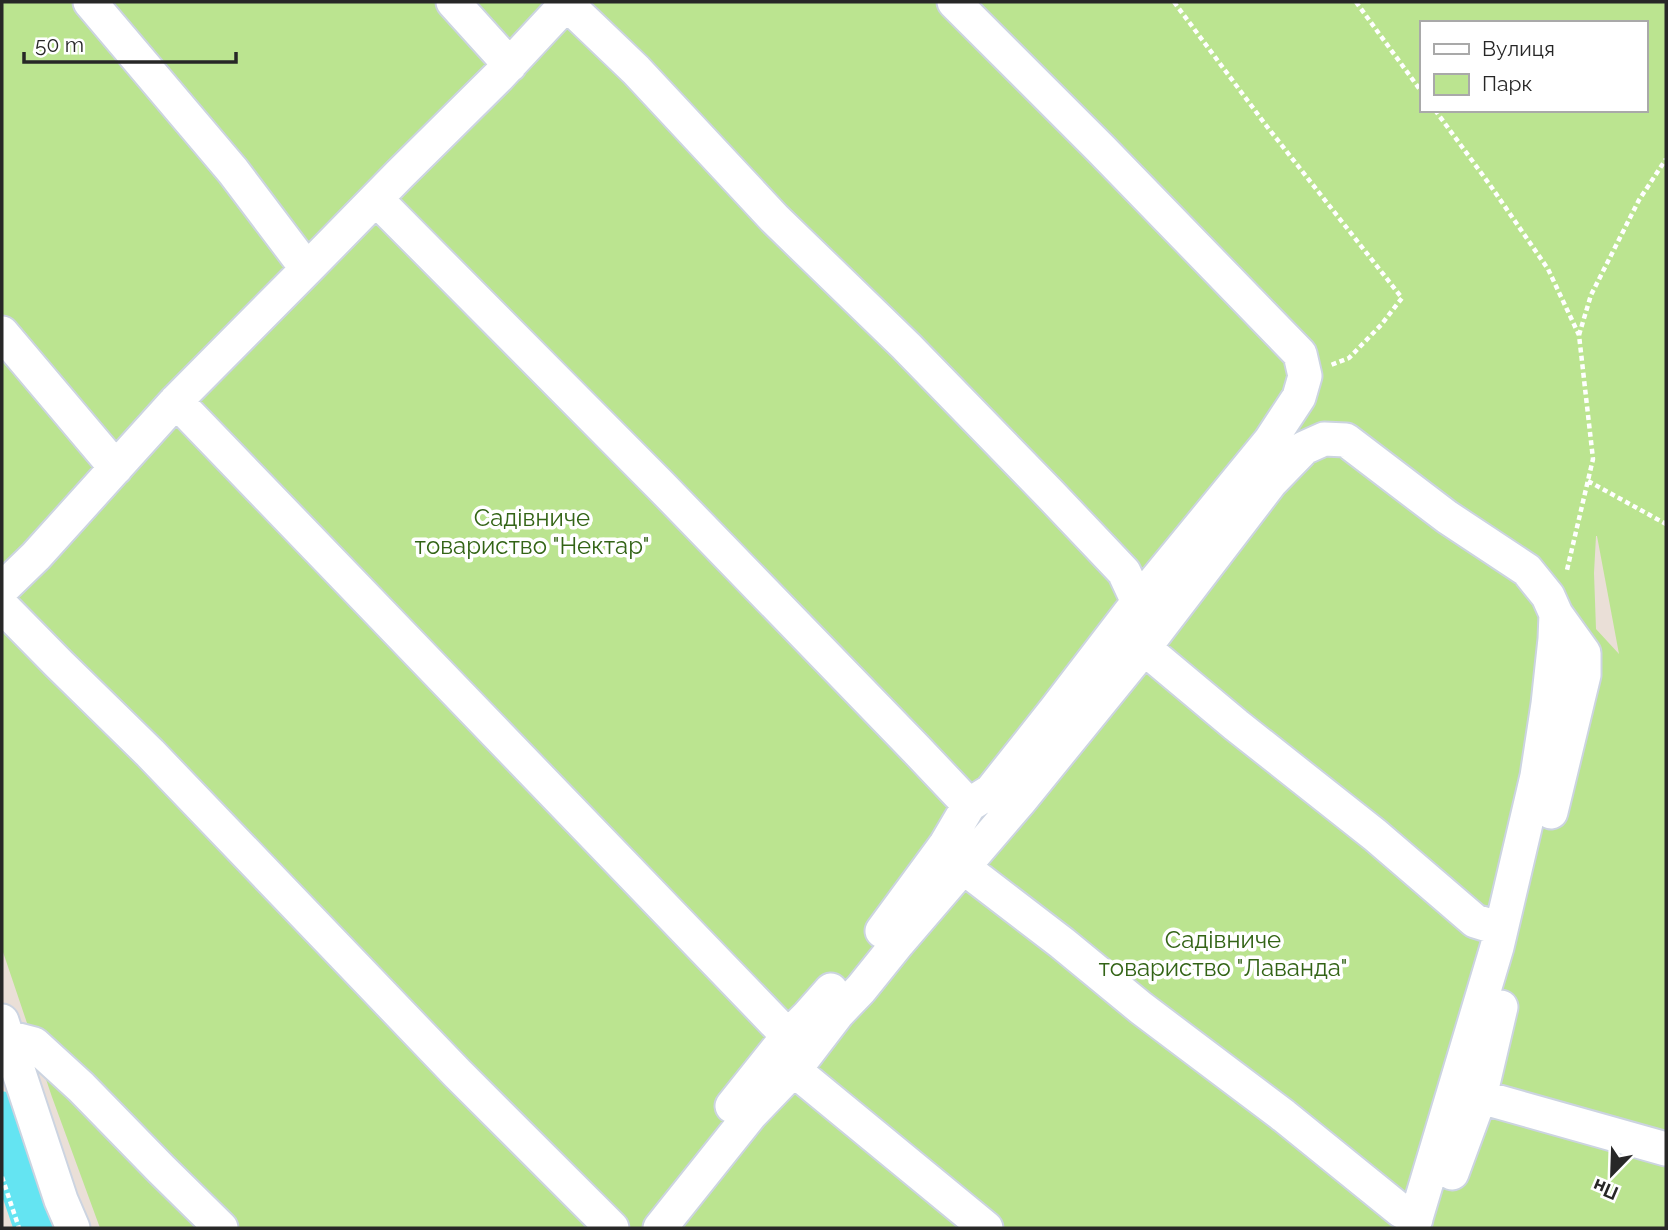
<svg xmlns="http://www.w3.org/2000/svg" width="1668" height="1230" viewBox="0 0 1668 1230" font-family="Raleway,sans-serif">
<style>
.green{fill:#bbe490;fill-rule:evenodd}
.lines{fill:none;stroke-linecap:round;stroke-linejoin:round}
.river{stroke:#64e4f2;stroke-width:51}
.minor-casing{stroke:#ccd4e1;stroke-width:37}
.path{stroke:#fff;stroke-width:4.5;stroke-dasharray:5 3.5;stroke-linecap:butt}
.minor{stroke:#fff;stroke-width:33}
.labels{text-anchor:middle;dominant-baseline:central;stroke-width:7;stroke-linejoin:round;paint-order:stroke}
.park-label{font-size:24px;fill:#336416;stroke:#fff}
</style>
<rect width="100%" height="100%" fill="#eadfd7"/>
<path class="green" d="M2 2H1666V1228H100L52 1097 2 949ZM1421 23H1645V110H1421ZM1596 536H1597L1619 654 1596 629 1594 573Z
M32 1154 68 1228H18L13 1213 20 1171Z"/>
<g class="lines">
<path class="river" d="M2 1117 40 1228"/>
<g class="minor-casing">
<path id="minor" d="M90 2 233 171 307 269
M453 2 510 65
M566 3 636 70 774 218 906 346 1050 494 1124 572 1138 602
M376 199 661 486 916 749 969 805
M2 333 116 468
M176 401 788 1036
M2 589 36 556 176 401 307 269 400 174 499 76 568 2
M2 606 59 664 150 753 457 1073 612 1228
M1144 648 1236 725 1375 835 1475 921 1501 929
M1551 812 1584 675V653L1556 614
M963 867 1062 943 1141 1008 1284 1116 1400 1210 1416 1219
M882 931 946 844 969 805 991 791 1056 709 1138 602 1270 441 1299 397 1305 376 1300 354 1101 149 954 2
M2 1021 61 1200 73 1228
M7 1037 34 1044 81 1087 161 1169 221 1228
M794 1070 986 1228
M1460 1091 1666 1149
M732 1106 788 1036 808 1016 831 990
M1452 1173 1480 1097 1501 1007
M660 1228 751 1114 799 1064 838 1013 861 989 898 943 1019 802 1144 648 1271 482 1304 448 1324 439 1346 440 1447 517 1527 570 1548 596 1556 614 1555 639 1548 704 1537 776 1497 947 1413 1228"/>
</g>
<path class="path" d="M1174 2 1265 124 1402 298 1381 325 1349 358 1331 365
M1356 2 1421 91
M1435 110 1490 185 1548 269 1579 335 1593 459 1567 570
M1579 335 1591 295 1639 200 1666 159
M1588 481 1666 524
M2 1177 19 1228"/>
<use href="#minor" class="minor"/>
</g>
<g class="labels">
<g class="park-label">
<text x="532" y="517">Садівниче<tspan x="532" dy="28">товариство "Нектар"</tspan></text>
<text x="1223" y="939">Садівниче<tspan x="1223" dy="28">товариство "Лаванда"</tspan></text>
</g>
</g>
<rect width="1668" height="1230" fill="none" stroke="#272727" stroke-width="7"/>
<rect x="1420" y="21" width="228" height="91" fill="#ffffff" stroke="#a9a9a9" stroke-width="2"/>
<rect x="1434" y="44" width="35" height="10" fill="#ffffff" stroke="#a9a9a9" stroke-width="2"/>
<text x="1482" y="56" font-size="21" fill="#272727">Вулиця</text>
<rect x="1434" y="74" width="35" height="21" fill="#bbe490" stroke="#a9a9a9" stroke-width="2"/>
<text x="1482" y="91" font-size="21" fill="#272727">Парк</text>
<g transform="translate(1612 1174) rotate(203)" stroke="#ffffff" stroke-width="5" paint-order="stroke">
<path d="M0-5L12 26L0 18L-12 26Z" fill="#272727"/>
<text y="-10" font-size="19" font-weight="bold" text-anchor="middle" fill="#272727">Пн</text>
</g>
<path d="M24 52v10h212v-10" fill="none" stroke="#272727" stroke-width="3.5"/>
<text x="35" y="52" font-size="21" fill="#272727" stroke="#ffffff" stroke-width="5" paint-order="stroke">50 m</text>
</svg>
